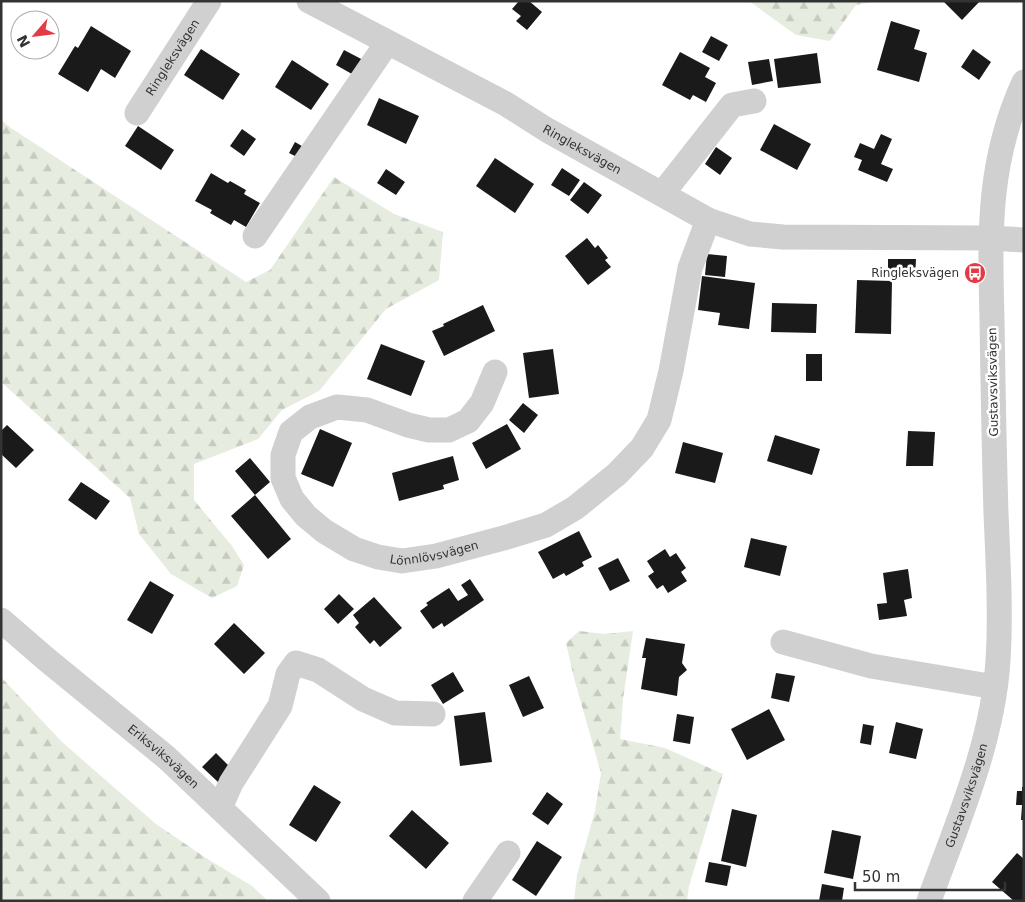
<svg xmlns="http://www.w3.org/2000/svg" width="1025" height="902" viewBox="0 0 1025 902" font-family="'DejaVu Sans',sans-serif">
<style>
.forest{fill:url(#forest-firs)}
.building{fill:#1a1a1a}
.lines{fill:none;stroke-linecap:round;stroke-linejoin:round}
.minor{stroke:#d0d0d0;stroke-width:25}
.labels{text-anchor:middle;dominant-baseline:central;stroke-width:5;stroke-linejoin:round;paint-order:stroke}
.street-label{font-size:12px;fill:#333;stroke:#fff}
.poi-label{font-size:12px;fill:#333;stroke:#fff;text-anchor:end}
</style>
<defs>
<pattern id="forest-firs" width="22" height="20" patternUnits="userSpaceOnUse" patternTransform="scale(1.25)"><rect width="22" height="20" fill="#e6ecdf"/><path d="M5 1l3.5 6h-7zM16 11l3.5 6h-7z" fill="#c6cbc0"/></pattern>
</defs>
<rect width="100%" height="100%" fill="#fff"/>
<path class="forest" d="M749 1H878L856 5 830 41 796 35Z
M1 120 11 128 246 282 270 270 334 177 394 214 443 232 439 280 386 309 319 391 282 410 258 439 194 464V500L232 546 244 565 237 586 212 598 171 574 139 534 130 498 1 382Z
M579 631 605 634 633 631 623 699 620 739 665 748 723 774 689 886 687 901H574L577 875 595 811 601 773 574 678 566 643Z
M1 677 62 742 156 824 206 858 252 886 268 901H1Z"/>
<path class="building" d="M519 1H529L542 12 527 30 516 21 521 16 512 9Z
M943 1H980L962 20Z
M891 21 920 30 914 49 927 53 919 82 877 70Z
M91 26 131 51 115 78 101 69 88 92 58 74 75 46 78 48Z
M711 36 728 45 719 61 702 52Z
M201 49 240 74 223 100 184 75Z
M973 49 991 62 979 80 961 67Z
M344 50 367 62 359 78 336 65Z
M680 52 710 68 705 77 716 83 706 102 693 95 690 100 662 85Z
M817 53 821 83 778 88 774 59Z
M769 59 773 81 752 85 748 62Z
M292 60 329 84 311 110 275 87Z
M379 98 419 116 406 144 367 125Z
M774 124 811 144 797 170 760 150Z
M138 126 174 150 161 170 125 146Z
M242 129 256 139 244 156 230 146Z
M881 134 892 139 881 164 893 169 887 182 858 170 862 160 854 157 860 143 874 149Z
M295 142 307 149 301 159 289 153Z
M716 147 732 158 720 175 705 164Z
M495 158 534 184 515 213 476 186Z
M562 168 580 180 569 196 551 185Z
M386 169 405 182 396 195 377 183Z
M211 173 228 183 230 181 246 190 244 194 260 203 246 227 234 220 231 225 210 213 212 210 195 201Z
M584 182 602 195 588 214 570 200Z
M587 238 595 248 598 245 608 258 605 260 611 267 588 285 565 256Z
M707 254 727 256 725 277 705 275Z
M888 259H916L915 279 888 278Z
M702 276 755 283 749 329 718 325 720 313 698 310Z
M857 280 892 281 891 334 855 333Z
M772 303 817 304 816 333 771 332Z
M483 305 495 331 444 356 432 331 444 326 443 324Z
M381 344 425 361 411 396 367 379Z
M553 349 559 394 529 398 523 353Z
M806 354H822V381H806Z
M523 403 538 415 524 433 509 420Z
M507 424 521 449 486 469 472 443Z
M7 425 34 450 16 468 1 454V431Z
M320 429 352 443 333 487 301 474Z
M908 431 935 432 933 466H906Z
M775 435 820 449 812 475 767 461Z
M683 442 723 453 715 483 675 473Z
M453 456 459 480 443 485 444 489 399 501 392 473Z
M250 458 270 482 255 495 235 471Z
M81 482 110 501 96 520 68 500Z
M255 495 291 539 268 559 231 516Z
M579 531 592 557 582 562 584 566 566 576 564 573 553 579 538 552Z
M751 538 787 546 780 576 744 567Z
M665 549 670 557 676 553 686 568 681 572 687 581 668 593 663 585 657 589 648 576 654 572 647 561Z
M618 558 630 581 610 591 598 568Z
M908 569 912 598 904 600 907 616 879 620 877 604 887 603 883 573Z
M470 579 484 600 444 627 442 623 433 629 420 611 428 605 426 603 449 588 458 601 468 595 461 585Z
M150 581 174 595 152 634 127 620Z
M339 594 354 609 338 624 324 609Z
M374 597 402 628 380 647 374 640 370 644 355 627 359 623 353 615Z
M234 623 265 653 244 674 214 644Z
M646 638 685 644 682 663 687 670 679 677 677 696 641 689 646 658H642Z
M453 672 464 691 443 704 431 685Z
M776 673 795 676 789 702 771 698Z
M529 676 544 708 523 717 509 685Z
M769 709 785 740 747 760 731 729Z
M485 712 492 762 460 766 454 716Z
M677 714 694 717 690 744 673 741Z
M896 722 923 729 916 759 889 753Z
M863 724 874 726 871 745 860 743Z
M216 753 232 769 218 782 202 767Z
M314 785 341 802 316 842 289 825Z
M1022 787H1024V820H1021L1022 805H1016L1017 791H1022Z
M547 792 563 804 548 825 532 814Z
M732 809 757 815 746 867 721 861Z
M412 810 449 843 426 869 389 836Z
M832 830 861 836 853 879 824 873Z
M537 841 562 857 536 896 512 880Z
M1017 853 1024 859V901H1014L992 882Z
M709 862 731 866 727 886 705 882Z
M822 884 844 888 842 901H819Z"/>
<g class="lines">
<g class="minor">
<path id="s1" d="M309 1 506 104 547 130 708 220 750 234 783 237 991 238 1024 240"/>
<path id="s2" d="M137 113 209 1"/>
<path d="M662 194 732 105 754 101"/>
<path d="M255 236 387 43"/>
<path id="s3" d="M495 372 482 403 468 421 449 430H429L408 425 367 410 337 407 310 417 291 432 283 455V478L292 499 306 516 324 531 354 549 378 557 402 561 436 556 507 537 546 525 575 508 617 474 642 448 659 420 671 371 690 268 708 220"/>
<path id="s4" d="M1 620 46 659 167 758 318 901"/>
<path d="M783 642 871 666 995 687"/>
<path d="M220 808 231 783 280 706 288 674 296 663 318 670 363 699 395 713 433 714"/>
<path d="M475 901 508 853"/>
<path id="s5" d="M929 901C957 823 993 743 998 660 1001 611 998 562 996 513 994 449 993 385 992 320 990 234 987 163 1024 82"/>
</g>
</g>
<defs>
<g id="bus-disc" transform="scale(1.125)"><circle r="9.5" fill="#e63946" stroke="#fff"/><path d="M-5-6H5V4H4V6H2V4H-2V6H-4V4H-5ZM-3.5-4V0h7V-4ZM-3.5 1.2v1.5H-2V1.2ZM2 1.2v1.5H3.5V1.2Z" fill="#fff"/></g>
</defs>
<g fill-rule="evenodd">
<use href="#bus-disc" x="975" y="273"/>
</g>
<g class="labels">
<g class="street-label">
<text stroke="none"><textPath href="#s2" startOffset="66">Ringleksvägen</textPath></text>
<text stroke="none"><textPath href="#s1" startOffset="311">Ringleksvägen</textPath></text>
<text transform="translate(993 382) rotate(-91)">Gustavsviksvägen</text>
<text stroke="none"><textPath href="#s3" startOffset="479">Lönnlövsvägen</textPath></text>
<text stroke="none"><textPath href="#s4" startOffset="212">Eriksviksvägen</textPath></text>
<text stroke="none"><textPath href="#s5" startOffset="112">Gustavsviksvägen</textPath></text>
</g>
<g class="poi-label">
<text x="959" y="273">Ringleksvägen</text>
</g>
</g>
<rect width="1025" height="902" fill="none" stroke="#333333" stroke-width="5"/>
<g transform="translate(35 35) rotate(242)"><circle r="24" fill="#ffffff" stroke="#adadad"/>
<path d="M0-4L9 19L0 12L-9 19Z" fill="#e63946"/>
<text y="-8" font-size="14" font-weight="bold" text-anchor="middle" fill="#333333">N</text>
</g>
<path d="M855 882v8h150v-8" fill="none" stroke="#333333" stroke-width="2.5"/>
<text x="862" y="882" font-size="15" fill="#333333" stroke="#ffffff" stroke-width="4" paint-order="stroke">50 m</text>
</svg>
